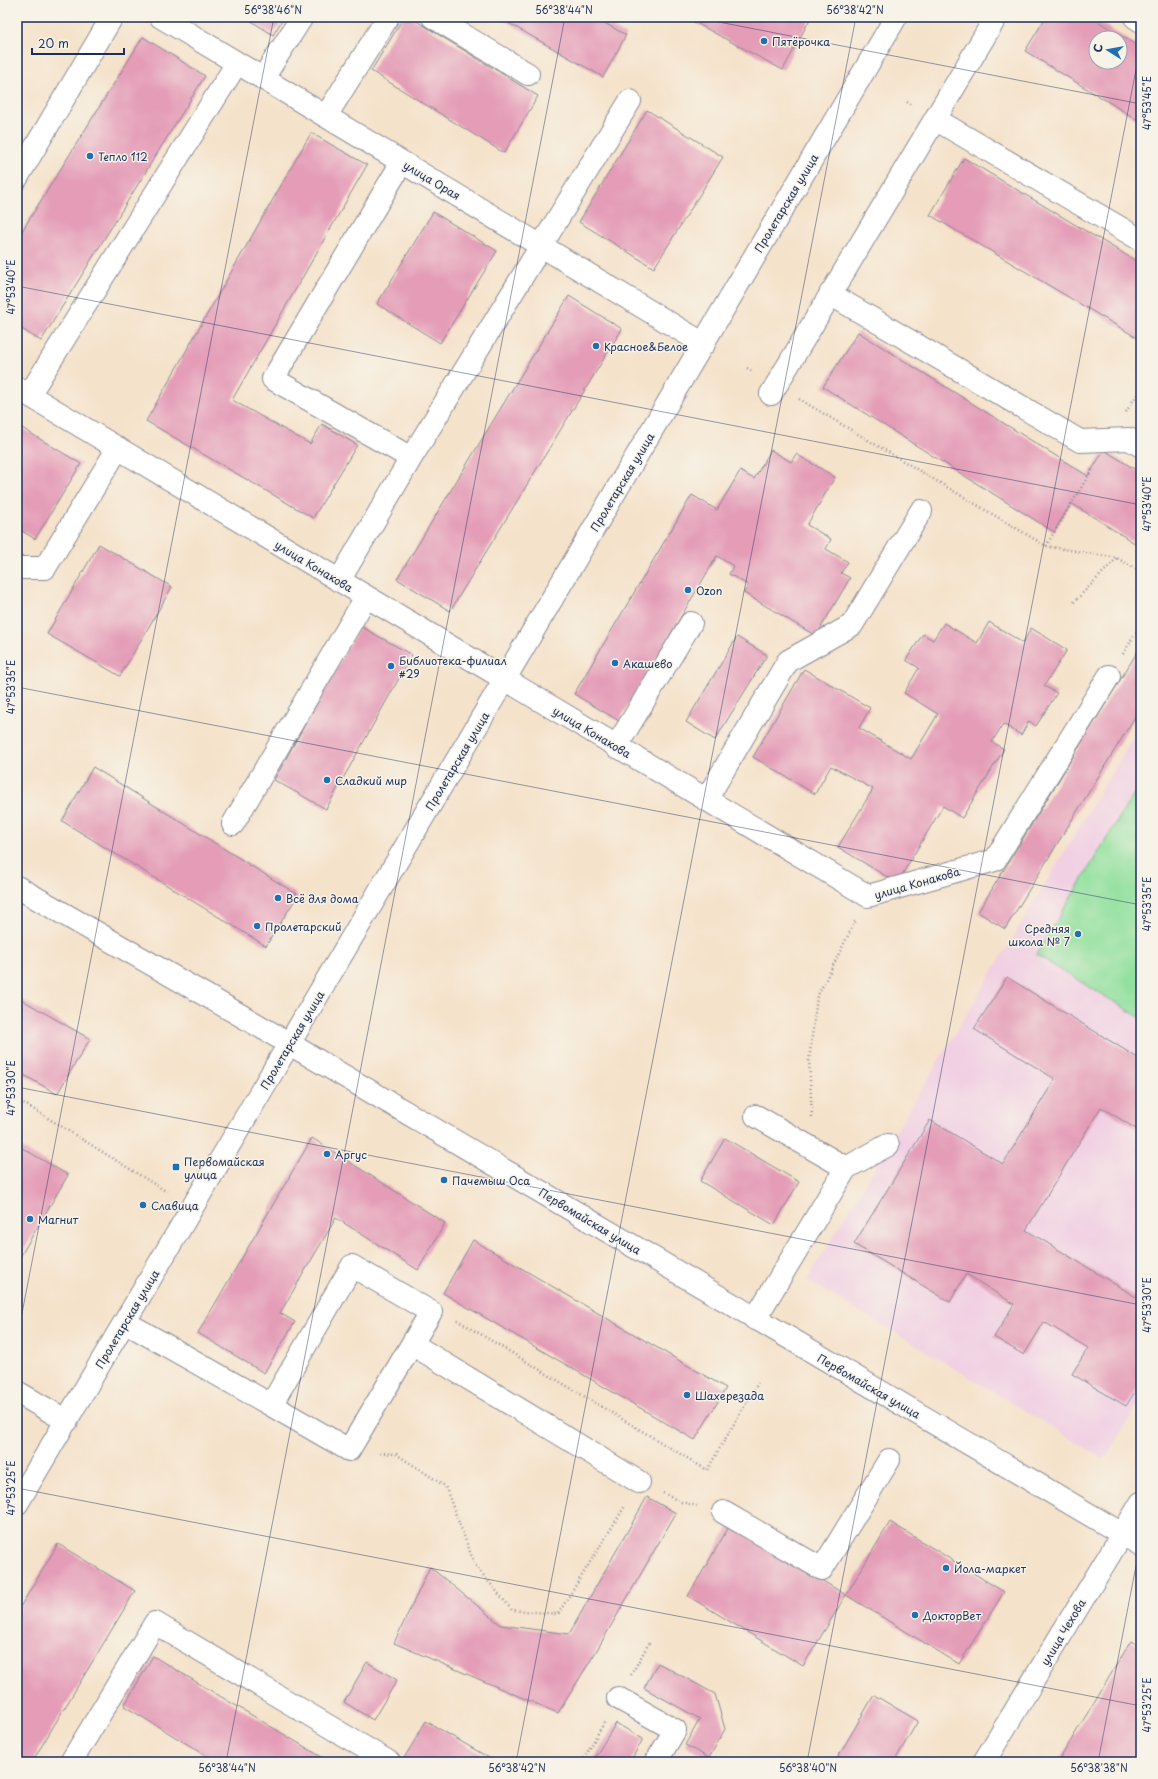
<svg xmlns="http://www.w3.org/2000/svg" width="1158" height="1779" viewBox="0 0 1158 1779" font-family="'Playpen Sans',sans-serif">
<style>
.built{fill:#f1d0e3}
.green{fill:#92e09e;stroke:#56887e}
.building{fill:#e49cb7;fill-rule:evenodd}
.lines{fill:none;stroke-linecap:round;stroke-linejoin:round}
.minor-casing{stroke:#888894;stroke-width:24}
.major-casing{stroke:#888894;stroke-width:24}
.path{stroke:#888894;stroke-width:2.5;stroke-dasharray:1 3;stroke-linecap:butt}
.minor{stroke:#fff;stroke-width:22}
.major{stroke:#fff;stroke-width:22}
.ticks{fill:none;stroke:#1b2f5e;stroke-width:1;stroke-opacity:0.45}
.poi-dot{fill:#1f6fb2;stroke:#f7f3e8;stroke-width:1.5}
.labels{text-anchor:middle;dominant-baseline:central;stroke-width:3;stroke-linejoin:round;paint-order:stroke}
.poi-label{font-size:11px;fill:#1b2f5e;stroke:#f7f3e8;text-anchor:start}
.street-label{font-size:11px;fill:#1b2f5e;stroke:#f7f3e8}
.neatline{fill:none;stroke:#1b2f5e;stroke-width:1.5}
.ticks-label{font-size:10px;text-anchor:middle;fill:#1b2f5e}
</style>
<rect width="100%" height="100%" fill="#f7f3e8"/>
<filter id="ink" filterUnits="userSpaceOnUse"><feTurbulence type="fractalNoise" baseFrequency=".025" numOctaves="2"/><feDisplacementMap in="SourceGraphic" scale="8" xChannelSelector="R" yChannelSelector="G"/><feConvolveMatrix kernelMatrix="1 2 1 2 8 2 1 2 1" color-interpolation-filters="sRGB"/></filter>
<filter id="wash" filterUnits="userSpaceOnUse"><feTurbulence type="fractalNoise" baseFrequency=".012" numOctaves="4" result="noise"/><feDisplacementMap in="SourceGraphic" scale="16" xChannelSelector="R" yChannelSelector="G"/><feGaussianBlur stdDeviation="0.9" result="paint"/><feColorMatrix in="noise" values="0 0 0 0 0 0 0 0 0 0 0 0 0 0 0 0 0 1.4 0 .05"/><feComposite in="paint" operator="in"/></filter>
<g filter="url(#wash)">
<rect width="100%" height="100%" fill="#f5e2ca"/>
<path class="built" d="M1141 724V1400L1105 1459 807 1280Z"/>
<path class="green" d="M1141 782V1018L1036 955Z"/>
<g id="blocks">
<path class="building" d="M245 17H284L273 35Z
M404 17H410L538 96 504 153 371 71Z
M498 17H594L626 35 603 77Z
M685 17H811L783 70Z
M1046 17H1091L1141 48V122L1025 51ZM1096 38H1120V62H1096Z
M143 37 205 76 41 341 17 326V239Z
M647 110 723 157 654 268 579 222Z
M311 133 367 165 232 400 310 444 322 424 357 445 313 518 146 421Z
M964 158 1141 264V340L930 215Z
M433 212 497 251 440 343 377 304Z
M569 296 622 329 450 611 397 579Z
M858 332 1088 476 1104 450 1141 473V547L1071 503 1054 532 823 387Z
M17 425 81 464 35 539 17 528Z
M771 450 791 462 796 454 835 477 807 525 831 539 826 549 848 562 841 573 850 578 816 636 744 593 748 585 729 574 733 566 717 556 619 721 574 694 692 495 717 510 740 471 754 479Z
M99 544 172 587 120 676 47 634Z
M989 622 1023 643 1031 628 1067 650 1044 686 1057 693 1036 726 1029 721 1021 735 1003 724 992 742 1004 749 962 818 943 806 897 883 838 847 873 789 831 766 815 794 753 757 804 669 870 708 859 728 911 759 938 714 904 693 919 668 906 660 923 634 933 640 944 623 977 643Z
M360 626 412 655 326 809 274 780Z
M737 637 767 655 715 740 686 722Z
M1141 646V707L1005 929 978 912Z
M93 767 298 895 266 946 62 821Z
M1007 977 1141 1060V1132L1101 1107 1026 1230 1136 1297 1141 1288V1382L1126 1406 1072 1374 1088 1348 1044 1322 1024 1355 994 1337 1014 1304 966 1274 950 1302 854 1244 930 1120 1003 1164 1055 1079 974 1029Z
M17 997 90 1039 57 1094 17 1071Z
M312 1138 445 1223 418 1270 336 1218 280 1313 295 1322 264 1373 198 1333Z
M725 1138 799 1182 774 1225 700 1181Z
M17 1145 68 1175 17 1262Z
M473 1240 726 1388 695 1440 443 1293Z
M647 1497 676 1513 597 1650 558 1713 394 1643 430 1567 501 1625 569 1634Z
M890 1522 1004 1592 959 1664 846 1595Z
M730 1525 846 1595 803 1666 688 1596Z
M58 1544 135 1591 32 1762H17V1612Z
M1131 1641 1141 1647V1762H1058Z
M153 1656 330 1762H217L124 1706Z
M367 1662 397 1680 373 1720 344 1702Z
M658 1663 715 1694 725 1729 709 1758 685 1745 700 1719 644 1688Z
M874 1695 918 1721 894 1762H835Z
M426 1721 496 1762H406L403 1760Z
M616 1723 643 1739 630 1762H592Z"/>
</g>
</g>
<g filter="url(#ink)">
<use href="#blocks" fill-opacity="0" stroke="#888894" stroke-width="1"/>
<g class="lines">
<g class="minor-casing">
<path id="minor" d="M161 17 704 344
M433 17 528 74
M1135 17 1141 21
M263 78 302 17
M326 116 388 17
M935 119 1141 240
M402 162 273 379 411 458
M17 178 112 17
M830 294 1080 441 1129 439 1141 446
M17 388 868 896 995 860 1109 676
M771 394 996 17
M29 395 237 63
M17 568H45L118 448
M339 581 411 458 630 101
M616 747 691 623
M706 800 788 661 852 625 921 511
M233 824 366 597
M756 1116 846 1168
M755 1319 846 1168 888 1145
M125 1322 271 1405 352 1266 431 1312 349 1450 271 1405
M412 1344 639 1482
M17 1392 67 1421
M17 1504 896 17
M723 1512 822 1569 889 1460
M618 1698 675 1730 656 1762
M71 1762 155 1623 389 1762
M984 1762 1141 1503"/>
</g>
<g class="major-casing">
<path id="major" d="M17 887 254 1023 1141 1545"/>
</g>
<path class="path" d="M907 102 912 105
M747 368 753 372
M799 399 1046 546 1117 558 1141 572
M1126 412 1141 388
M1046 546 1093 468
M1074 602 1117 558
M1123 654 1141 624
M17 1099 167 1192
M812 1117 809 1061 817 997 856 920
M457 1320 707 1470 758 1383
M380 1453 396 1454 445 1486 475 1565 512 1610 558 1614 625 1506
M663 1493 681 1502 697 1506
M631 1675 649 1643
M582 1762 605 1721"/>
<use href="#minor" class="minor"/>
<use href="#major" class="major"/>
</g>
</g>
<path class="ticks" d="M693 17 1141 104M17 286 1141 505M17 687 1141 905M17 1087 1141 1305M17 1339 274 17M17 1488 1141 1706M226 1762 565 17M516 1762 856 17M807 1762 1141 44M1098 1762 1141 1540"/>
<g class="poi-dot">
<circle cx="764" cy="41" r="4"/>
<circle cx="90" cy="156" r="4"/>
<circle cx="596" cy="346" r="4"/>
<circle cx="688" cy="590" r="4"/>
<circle cx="615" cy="663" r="4"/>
<circle cx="391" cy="666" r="4"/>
<circle cx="327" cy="780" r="4"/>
<circle cx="278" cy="898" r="4"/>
<circle cx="257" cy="926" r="4"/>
<circle cx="1078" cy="934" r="4"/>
<circle cx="327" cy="1154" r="4"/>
<rect x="172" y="1163" width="8" height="8" rx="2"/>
<circle cx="444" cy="1180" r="4"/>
<circle cx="143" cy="1205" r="4"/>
<circle cx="30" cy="1219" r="4"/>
<circle cx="687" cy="1395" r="4"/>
<circle cx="946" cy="1568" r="4"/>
<circle cx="915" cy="1615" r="4"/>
</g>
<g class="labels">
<g class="poi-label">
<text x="772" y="41">Пятёрочка</text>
<text x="98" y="156">Тепло 112</text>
<text x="604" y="346">Красное&amp;Белое</text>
<text x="696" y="590">Ozon</text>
<text x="399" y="660">Библиотека-филиал<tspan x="399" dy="13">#29</tspan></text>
<text x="623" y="663">Акашево</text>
<text x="335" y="780">Сладкий мир</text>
<text x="286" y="898">Всё для дома</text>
<text x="265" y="926">Пролетарский</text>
<text x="1070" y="928" text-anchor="end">Средняя<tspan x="1070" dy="13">школа № 7</tspan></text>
<text x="335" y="1154">Аргус</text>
<text x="184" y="1161">Первомайская<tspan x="184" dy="13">улица</tspan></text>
<text x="452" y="1180">Пачемыш Оса</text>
<text x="151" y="1205">Славица</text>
<text x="38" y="1219">Магнит</text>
<text x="695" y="1395">Шахерезада</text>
<text x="954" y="1568">Йола-маркет</text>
<text x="923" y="1615">ДокторВет</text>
</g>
<g class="street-label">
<text transform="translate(432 180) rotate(31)">улица Орая</text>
<text transform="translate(786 203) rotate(-59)">Пролетарская улица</text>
<text transform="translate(622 482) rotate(-59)">Пролетарская улица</text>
<text transform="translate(314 566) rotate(31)">улица Конакова</text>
<text transform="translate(592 732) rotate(31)">улица Конакова</text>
<text transform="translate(457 761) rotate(-59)">Пролетарская улица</text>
<text transform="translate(917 883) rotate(-16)">улица Конакова</text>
<text transform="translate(292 1040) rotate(-59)">Пролетарская улица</text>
<text transform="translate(590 1221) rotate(31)">Первомайская улица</text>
<text transform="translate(127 1319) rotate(-59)">Пролетарская улица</text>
<text transform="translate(869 1386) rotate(30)">Первомайская улица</text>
<text transform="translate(1063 1632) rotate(-59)">улица Чехова</text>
</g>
</g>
<rect width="1158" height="1779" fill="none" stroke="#f7f3e8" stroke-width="44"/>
<g transform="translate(1108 50) rotate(281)"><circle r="19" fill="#f7f3e8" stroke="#9fa5b1"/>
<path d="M0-3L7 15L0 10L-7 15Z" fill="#1f6fb2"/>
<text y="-6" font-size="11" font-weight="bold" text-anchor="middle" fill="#1b2f5e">С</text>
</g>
<path d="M32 48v6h92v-6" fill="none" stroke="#1b2f5e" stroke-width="2"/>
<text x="38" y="48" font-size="12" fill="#1b2f5e" stroke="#f7f3e8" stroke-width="3" paint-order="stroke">20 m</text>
<rect x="22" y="22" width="1114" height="1735" class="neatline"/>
<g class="ticks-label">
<text x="273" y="14">56°38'46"N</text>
<text x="564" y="14">56°38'44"N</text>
<text x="855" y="14">56°38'42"N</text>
<text transform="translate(1147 103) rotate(-90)" y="4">47°53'45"E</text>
<text transform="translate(11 287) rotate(-90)" y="4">47°53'40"E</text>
<text transform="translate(1147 504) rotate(-90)" y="4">47°53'40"E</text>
<text transform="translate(11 687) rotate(-90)" y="4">47°53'35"E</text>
<text transform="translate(1147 904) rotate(-90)" y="4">47°53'35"E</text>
<text transform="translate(11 1088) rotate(-90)" y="4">47°53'30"E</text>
<text transform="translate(1147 1305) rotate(-90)" y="4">47°53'30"E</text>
<text transform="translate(11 1488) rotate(-90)" y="4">47°53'25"E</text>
<text transform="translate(1147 1705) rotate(-90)" y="4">47°53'25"E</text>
<text x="227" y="1772">56°38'44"N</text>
<text x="517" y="1772">56°38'42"N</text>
<text x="808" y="1772">56°38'40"N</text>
<text x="1099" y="1772">56°38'38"N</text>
</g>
</svg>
